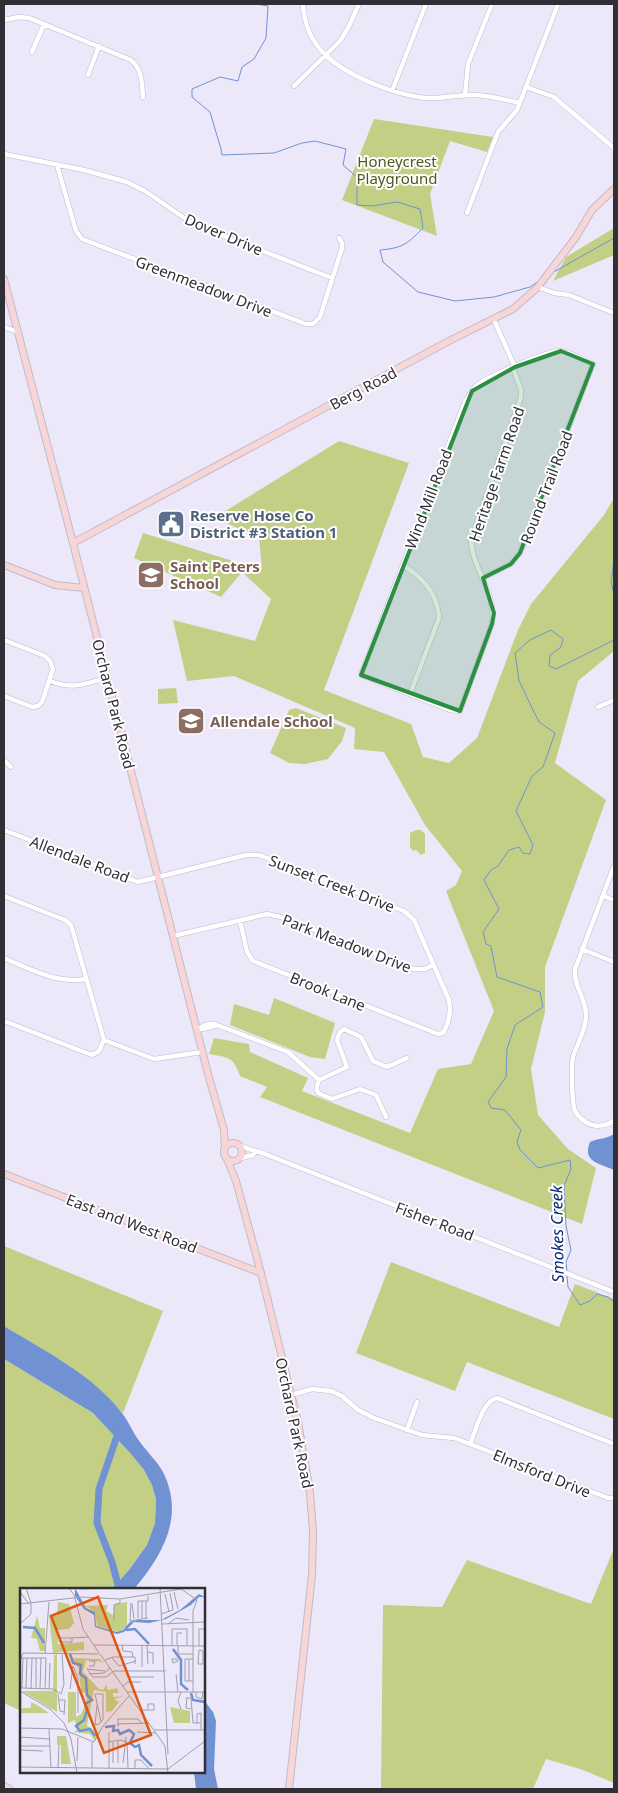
<svg xmlns="http://www.w3.org/2000/svg" width="618" height="1793" viewBox="0 0 618 1793" font-family="'Noto Sans',sans-serif">
<style>
.green{fill:#c4cf86}
.water{fill:#7092d3}
.lines{fill:none;stroke-linecap:round;stroke-linejoin:round}
.stream{stroke:#7092d3;stroke-width:1}
.river{stroke:#7092d3;stroke-width:7}
.street-casing{stroke:#bfbbcb;stroke-width:5.5}
.secondary-casing{stroke:#bfbbcb;stroke-width:8}
.street{stroke:#fff;stroke-width:4.5}
.secondary{stroke:#f8d6d8;stroke-width:6}
.marked{fill:#2c8f44;fill-opacity:0.2;stroke:#2c8f44;stroke-width:4;stroke-linejoin:round}
.labels{text-anchor:middle;dominant-baseline:central;stroke-width:4;stroke-linejoin:round;paint-order:stroke}
.park-label{font-size:15px;fill:#50571d;stroke:#fff}
.street-label{font-size:15px;fill:#312f36;stroke:#fff}
.service-label{font-size:15px;font-weight:bold;fill:#4e5e75;stroke:#fff;text-anchor:start}
.education-label{font-size:15px;font-weight:bold;fill:#785e54;stroke:#fff;text-anchor:start}
.water-label{font-size:16px;font-style:italic;fill:#072975;stroke:#fff}
.inset-river{fill:none;stroke:#7092d3;stroke-width:2.5}
.inset-road{fill:none;stroke:#a19eab;stroke-width:1}
.view{fill:#df570e;fill-opacity:0.15;stroke:#df570e;stroke-width:2.5}
.inset-edge{fill:none;stroke:#312f36;stroke-width:2.5}
</style>
<rect width="100%" height="100%" fill="#ece8f9"/>
<path class="green" d="M374 119 493 137 487 152 450 141 430 194 437 236 342 200Z
M614 228V255L553 281 566 257Z
M339 441 409 463 324 690 411 724 423 757 449 763 477 738 518 630 531 604 604 515 614 498V651L578 681 555 763 606 800 545 967V1012L531 1069 538 1115 568 1149 596 1168 582 1224 260 1097 267 1087 240 1076C233 1056 229 1058 209 1054L214 1038 249 1044 250 1052 308 1078 302 1091 410 1133 438 1069 471 1064 494 1011 446 891 456 885 462 871 425 825 384 752 354 749 355 728 234 676 187 681 173 620 255 641 271 599 242 572 221 597 134 558 143 533 262 570 259 537 214 518Z
M176 688 178 703 158 704V689Z
M296 708 346 728 342 741 328 759 305 764 289 763 270 753 289 710Z
M416 830H421L425 834V853L421 855 416 850 413 851 410 847V833Z
M274 998 335 1023 325 1059 310 1057 230 1025 234 1004 269 1015Z
M4 1246 163 1311 123 1413 103 1393 69 1365 4 1326Z
M391 1262 559 1327 575 1284 614 1299V1419L467 1362 455 1391 356 1353Z
M4 1359 93 1413 131 1454 144 1470 152 1485 156 1499 155 1523 147 1545 129 1570 112 1589H21V1711L4 1703Z
M614 1548V1783L583 1770 546 1759 533 1789H381L383 1605 442 1607 467 1560 591 1604Z"/>
<path class="water" d="M614 1134V1170C599 1163 582 1162 590 1142 598 1138 607 1139 614 1134Z
M4 1326C45 1351 92 1374 122 1413 129 1422 133 1433 140 1442 147 1452 157 1461 163 1472 185 1516 163 1555 134 1589H112L129 1570 147 1545 155 1523 156 1499 152 1485 144 1470 131 1454 93 1413 4 1359Z
M204 1700 213 1712 216 1721 214 1769 218 1789H196L194 1772H204Z"/>
<g class="lines">
<path class="stream" d="M256 4 268 6 266 38 254 59 242 67 238 81 220 77 192 89V97L210 112 221 149 222 155 274 153 302 143 315 141 346 149 343 165 357 177V205L372 206 397 202 420 209 423 228C407 244 403 248 380 250L383 262 418 292 455 301 494 297 530 287 540 280
M552 273 614 238
M614 561 611 582 614 594
M567 1272 566 1262 571 1250 566 1226 564 1186 571 1169 570 1160 538 1168 520 1150 517 1142 521 1130 505 1110 491 1108 488 1102 506 1077 507 1049 515 1025 543 1007 540 992 497 977 491 946 486 944 483 932 499 909 484 880 491 870 498 866 509 850 519 847 523 853 530 854 533 845 516 811 532 776 543 767 555 733 539 722 519 681 515 653 530 640 551 630 563 639 561 647 550 655 549 666 556 669 614 640V633
M567 1276 568 1287 580 1305 590 1301 597 1294 608 1297 614 1302"/>
<path class="river" d="M119 1589 112 1562 97 1523 99 1489 119 1430"/>
<g class="street-casing">
<path id="street" d="M303 4C305 48 337 69 374 84 391 91 407 96 425 98 441 99 455 95 471 95 487 95 504 99 519 103
M4 20 19 17 29 18 131 60C142 69 142 83 143 97
M32 52 44 24
M88 75 99 46
M294 86 340 41 348 28 359 4
M526 87 554 97 614 148
M392 91 426 4
M465 95 468 64 492 4
M4 154 84 170 127 182 145 191 193 224 332 278
M57 165 76 231 82 239 306 324H313L320 317 342 248V243L339 238
M467 213 498 132 517 110 558 4
M538 287 554 293 569 295 614 313
M493 318 515 367
M4 327 18 332
M403 565C422 577 438 594 439 618L410 694
M483 578 511 564 520 553 593 364C583 360 571 352 560 351 548 350 487 377 477 385 471 390 468 398 464 404L361 675 450 710 460 711 492 624C497 593 472 569 471 540L521 397V390L513 368
M4 640 45 656 50 661 53 669 42 702 38 706 32 707 4 696
M50 681C74 690 83 684 107 678
M598 707 614 700
M4 760 11 767
M4 830 138 882 246 855H259L404 911 414 920 449 1000C451 1011 449 1023 443 1033L438 1034 253 961 247 952 240 921
M614 866 575 969C573 986 587 1000 586 1017 585 1032 577 1044 573 1057 571 1066 572 1104 575 1111 578 1116 581 1119 586 1122 594 1128 606 1126 614 1121
M4 896 65 920 71 925 104 1040
M603 896 614 900
M173 936 267 914 281 917 414 969H425L433 965
M582 949 614 962
M4 958C30 969 57 984 86 979
M4 1021 92 1055 99 1051 104 1040
M217 1025 288 1052 319 1080
M197 1029H203L217 1025C212 1023 204 1024 200 1028
M104 1040 154 1059 202 1052
M386 1117 376 1095 360 1089 332 1099 318 1093C316 1088 317 1085 319 1080L347 1067 337 1040 340 1032 344 1029 361 1037 373 1061 387 1067 407 1058
M240 1146 265 1154 614 1292
M241 1158 253 1155 255 1152
M291 1395 312 1389 331 1391 342 1396 358 1410 374 1418 422 1435 454 1438 470 1444
M407 1430 417 1402
M614 1444 497 1398C482 1401 476 1431 470 1444L608 1498H614"/>
</g>
<g class="secondary-casing">
<path id="secondary" d="M4 279 73 543 208 1074 224 1130 225 1147
M73 543 447 342 513 309 538 287 576 237 592 210 614 189
M4 565 55 585 84 588
M224 1152a9 9 0 1 1 18 0a9 9 0 1 1-18 0Z
M227 1159 236 1181 261 1273 298 1422 310 1493 313 1531 312 1575 289 1789
M4 1174 261 1273
M4 1786 10 1789"/>
</g>
<use href="#street" class="street"/>
<use href="#secondary" class="secondary"/>
</g>
<path class="marked" d="M561 351 593 364 520 553 511 564 483 578 494 613 492 624 460 711 361 675 472 391 515 367Z"/>
<defs>
<g id="civic-square" transform="scale(1.4375)"><rect x="-9" y="-9" width="18" height="18" rx="4" fill="#5c6f8a" stroke="#fff"/><path d="M-.6-6.5H3V-4.5H.6V-3L4-1V1h2V6H-6V1h2V-1L-.6-3ZM-1.2 2.5V6h2.4V2.5Z" fill="#fff"/></g>
<g id="school-square" transform="scale(1.4375)"><rect x="-9" y="-9" width="18" height="18" rx="4" fill="#8d6e63" stroke="#fff"/><path d="M0-5L7-2L0 1L-7-2ZM-4 1L0 2.5L4 1V4Q0 6-4 4Z" fill="#fff"/></g>
</defs>
<g fill-rule="evenodd">
<use href="#civic-square" x="171" y="524"/>
<use href="#school-square" x="151" y="575"/>
<use href="#school-square" x="191" y="721"/>
</g>
<g class="labels">
<g class="park-label">
<text x="397" y="161">Honeycrest<tspan x="397" dy="17">Playground</tspan></text>
</g>
<g class="street-label">
<text transform="translate(224 234) rotate(23)">Dover Drive</text>
<text transform="translate(204 286) rotate(21)">Greenmeadow Drive</text>
<text transform="translate(363 388) rotate(-28)">Berg Road</text>
<text transform="translate(496 474) rotate(-71)">Heritage Farm Road</text>
<text transform="translate(546 487) rotate(-69)">Round Trail Road</text>
<text transform="translate(428 499) rotate(-69)">Wind Mill Road</text>
<text transform="translate(114 704) rotate(76)">Orchard Park Road</text>
<text transform="translate(80 859) rotate(21)">Allendale Road</text>
<text transform="translate(332 883) rotate(21)">Sunset Creek Drive</text>
<text transform="translate(347 943) rotate(21)">Park Meadow Drive</text>
<text transform="translate(328 991) rotate(22)">Brook Lane</text>
<text transform="translate(435 1221) rotate(21)">Fisher Road</text>
<text transform="translate(132 1223) rotate(21)">East and West Road</text>
<text transform="translate(295 1423) rotate(78)">Orchard Park Road</text>
<text transform="translate(542 1473) rotate(22)">Elmsford Drive</text>
</g>
<g class="service-label">
<text x="190" y="515">Reserve Hose Co<tspan x="190" dy="17">District #3 Station 1</tspan></text>
</g>
<g class="education-label">
<text x="170" y="566">Saint Peters<tspan x="170" dy="17">School</tspan></text>
<text x="210" y="721">Allendale School</text>
</g>
<g class="water-label">
<text transform="translate(557 1234) rotate(-91)">Smokes Creek</text>
</g>
</g>
<g transform="translate(20 1588)">
<rect width="185" height="185" fill="#ece8f9"/>
<path d="M38 14 49 16 54 35 49 41 38 42V56L64 54V62L33 65 29 28H37ZM107 14V38L99 44 77 38 75 24 65 18 88 17 86 23 93 27 94 16ZM17 28 20 40H25V63H20L17 51 11 50ZM37 66V124L2 103H33L34 67ZM50 70 79 71 84 74 66 72 63 84 79 101 83 102 86 97 88 102 97 100 99 105H93V109L104 108 94 111 99 114 92 123 86 124V104L74 102 67 137 76 146 80 142 75 153 70 146 54 144 57 142 55 132 48 135V104H56V129L61 126 67 112 66 105 61 104 59 81ZM11 114 17 117 29 125H0L2 120H11ZM150 119 170 123V135H154ZM37 148H46L51 176H41V157H37Z" fill="#c4cf86"/>
<path d="M55 0 66 20 75 24 76 38 97 44 103 42 110 34 117 32H141L160 22 179 6 185 9H179L171 17 146 31 129 35 114 34 104 44 97 46 75 39 74 27 64 21 55 8Z" fill="#7092d3"/>
<path class="inset-river" d="M3 39 15 40 24 55M106 42 115 41 129 56M153 61 161 72V96L168 102M50 66 53 75 61 77 60 86 66 90 67 107 72 112 65 116 67 122 64 132 56 138 60 143 70 141 75 148M171 105 173 112 185 114M85 139 94 138 93 143 98 142 100 146 109 142 114 146 110 155 115 159 119 157 121 167 132 178"/>
<path class="inset-road" d="M6 0 11 15M49 0 54 7 63 41 79 65M140 0 148 166M61 1 88 0M161 1 177 12 173 23V104M0 4 9 16M154 4 158 21M145 6 149 24M0 10V51M111 15 110 33 128 30M112 15 114 31M0 16 62 9 100 11 167 0M141 26 153 22 150 5M118 30V13H128V8M122 30V13M126 30V13M94 32V17L100 15V11M1 35 11 26V15M142 36 185 34M148 36 156 30 169 32M52 50V54H39L40 50ZM52 50 68 49M74 57 185 58M102 57 103 63 112 64 113 69M127 57 128 76M152 57V41H167V57M157 57V45H162M158 57V66H173M179 58V41H185M179 62 183 63V76H178ZM128 64 133 65V76M25 66 29 14M80 66 145 158 148 185M1 70H26L25 101M3 70 2 100 33 101 41 106 44 96 42 66M92 70 99 78 116 73M1 71 3 65 79 66M152 71H157L158 73 153 75ZM169 71V93M85 72 93 69H115V76M69 73H75L74 78H69M122 79V57M67 81 73 89H86L94 83H146M67 81 85 83M69 86 84 85 90 80M156 86 158 104M108 89H134M173 93H165V71H173M103 98 108 94H121M6 100 7 70M11 101 12 70M16 101V70M20 101 21 70M29 101 30 75M50 101 53 78 58 90V125M0 103 30 121 44 135 51 151 57 185M107 104H185M176 104V109L182 111 183 104M38 106 40 123 44 124M167 109 166 120 171 121M167 110H171L173 135H181M39 112H45L44 127M77 117 75 137 79 136 83 132V106H75L81 134M161 121 158 113 161 104M120 122H134V116H128V121M177 135V126L181 125V142M97 136 129 135M98 139V131H118L122 136M0 140 42 141 74 154 83 138 109 108M29 141 31 180M134 142H185M117 144 136 145M0 149 29 151M88 154 100 152 107 154 108 180M93 154V175M0 158H30M0 162 23 163M57 173 58 149M98 175V152M103 175 106 149M0 179 148 181M38 180 39 157M72 180V154M89 180V144M115 181V172H121L129 181M148 181 185 153"/>
<path class="view" d="M78 9 131 147 84 165 31 28Z"/>
<rect width="185" height="185" class="inset-edge"/>
</g>
<rect width="618" height="1793" fill="none" stroke="#312f36" stroke-width="10"/>
</svg>
